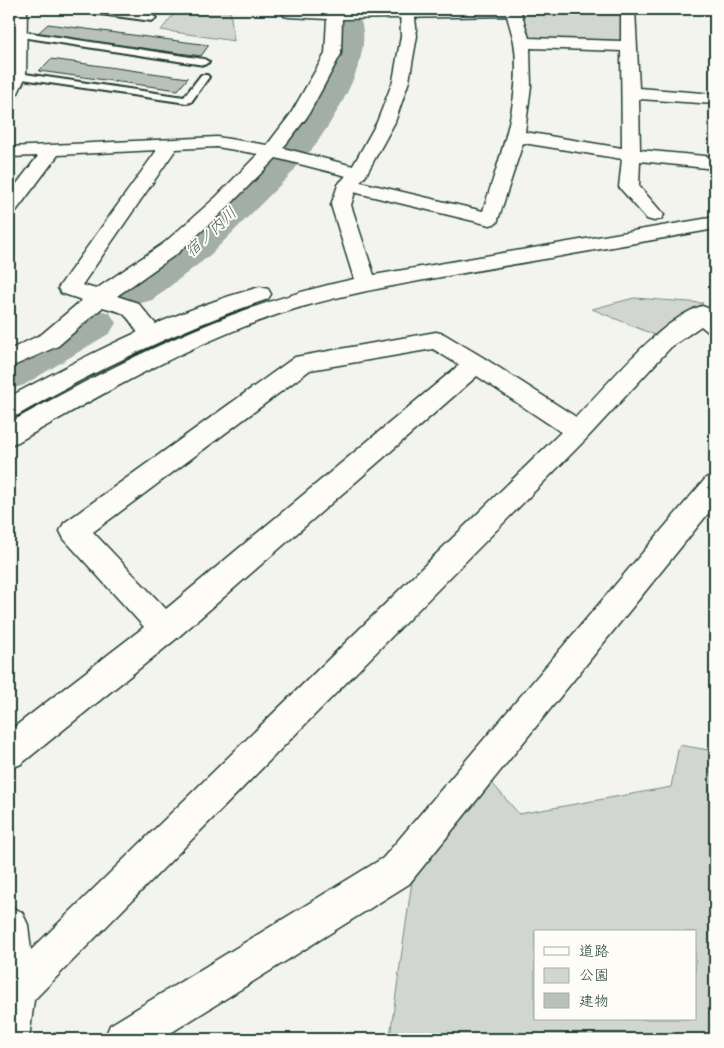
<svg xmlns="http://www.w3.org/2000/svg" width="724" height="1048" viewBox="0 0 724 1048" font-family="Caveat,'Klee One',sans-serif">
<style>
.green{fill:#d1d6d1;stroke:#788a82;fill-rule:evenodd}
.lines{fill:none;stroke-linecap:round;stroke-linejoin:round}
.river{fill:#a3aea7;fill-rule:evenodd}
.building{fill:#b9c1bb;stroke:#1f3d34}
.lane-casing{stroke:#1f3d34;stroke-width:4}
.street-casing{stroke:#1f3d34;stroke-width:3}
.secondary-casing{stroke:#1f3d34;stroke-width:3}
.lane{fill:#fdfcf7;fill-rule:evenodd}
.street{fill:#fdfcf7;fill-rule:evenodd}
.secondary{fill:#fdfcf7;fill-rule:evenodd}
.labels{text-anchor:middle;dominant-baseline:central;stroke-width:4;stroke-linejoin:round;paint-order:stroke}
.far-water-label{font-size:16px;font-style:italic;fill:#475f56;stroke:#fdfcf7}
</style>
<rect width="100%" height="100%" fill="#f4f4ef"/>
<filter id="ink" filterUnits="userSpaceOnUse"><feTurbulence type="fractalNoise" baseFrequency=".02" numOctaves="2"/><feDisplacementMap in="SourceGraphic" scale="10" xChannelSelector="R" yChannelSelector="G"/><feConvolveMatrix kernelMatrix="1 2 1 2 8 2 1 2 1" color-interpolation-filters="sRGB"/></filter>
<g filter="url(#ink)">
<path class="green" d="M169 9H230L234 41 161 30 177 10Z
M520 9H624L623 44 527 40Z
M634 298 703 303 657 336 592 309Z
M679 745 715 751V1039H385L390 1036 412 881 492 783 519 814 671 787ZM535 932H695V1019H535Z"/>
<g class="lines">
<path class="river" d="M347 12 357 14C381 49 331 124 310 152L298 155 286 152 281 145 305 114 323 79 333 50V20L337 14Z
M280 156 292 159 297 166 292 173 209 256 152 300 138 304 124 300 118 291 124 282 183 240 268 159Z
M96 309 110 313 116 323 110 333 24 385 9 390V354L82 313Z"/>
</g>
<path class="building" d="M48 24 209 45 201 56 37 34Z
M51 59 188 78 178 90 39 71Z"/>
<g class="lines">
<g class="lane-casing">
<path id="lane" d="M81 9H128L127 11 152 15 156 18 152 21 85 12Z
M18 31 204 59 209 62 204 65 15 36V32Z
M18 73 184 97 201 75H207L209 77 191 102 187 103 15 78 13 76Z"/>
</g>
<g class="street-casing">
<path id="street" d="M13 9H27L26 76 18 93 9 94Z
M282 9H342V10L520 9 529 38 621 41V9H635L639 88 715 94V104L639 99 640 150 715 157V169L640 161 639 186 664 215 661 219 654 221 647 219 619 187 622 159 523 143 497 223 490 225 341 189 338 185 341 181 348 179 483 211C499 160 523 97 514 42 512 33 509 24 507 16L342 19 341 54 307 117 283 148 365 169 367 173 365 177 358 179 276 158 230 205 178 253 117 296 138 303 164 334 161 340C137 347 137 323 122 313 116 310 108 309 103 307L58 346 9 368V350L42 334 82 300 61 293 58 288 157 150 58 155 16 211 9 213V194L38 156 9 157V147L217 137 267 145 290 115 325 54 327 19 289 17 284 16ZM530 48 621 51 622 148 525 132 531 86ZM217 147 258 154 216 197 164 243 96 289 82 285 176 149Z
M702 306 710 309 715 313V333L707 331 701 326 671 347 587 438 34 1000 29 1039H9V906L22 912 28 925 31 950 561 432 477 376 176 639 21 764 9 769V731L144 627 64 539 60 531 64 523 295 357 436 332 444 334 484 358 576 417C606 386 662 318 702 306ZM433 349 459 365 166 609 93 532 310 370Z
M715 475V505L409 884 161 1039H104L110 1025 383 858 706 478Z"/>
</g>
<g class="secondary-casing">
<path id="secondary" d="M400 9H414L417 36 409 81 395 122 367 173 357 186 351 205 374 275 715 217V229C626 245 537 260 447 276 390 286 334 296 279 314 187 345 102 394 18 442L9 445V423C119 362 230 305 354 279L331 205 338 185 350 171 377 122 393 81 401 36Z
M260 287 268 289 271 294 268 299C180 329 98 369 18 415L9 417V397C89 354 172 311 260 287Z"/>
</g>
<use href="#lane" class="lane"/>
<use href="#street" class="street"/>
<use href="#secondary" class="secondary"/>
</g>
</g>
<g class="labels">
<g class="far-water-label">
<text transform="translate(211 232) rotate(-43)">宿ノ内川</text>
</g>
</g>
<rect width="724" height="1048" fill="none" stroke="#fdfcf7" stroke-width="30"/>
<rect x="15" y="15" width="694" height="1018" fill="none" stroke="#1f3d34" stroke-width="2" filter="url(#ink)"/>
<rect x="534" y="930" width="162" height="90" fill="#fdfcf7" stroke="#a4b0a9"/>
<rect x="544" y="947" width="25" height="8" fill="#fdfcf7" stroke="#a4b0a9"/>
<text x="579" y="956" font-size="15" fill="#1f3d34">道路</text>
<rect x="544" y="968" width="25" height="15" fill="#d1d6d1" stroke="#a4b0a9"/>
<text x="579" y="980" font-size="15" fill="#1f3d34">公園</text>
<rect x="544" y="993" width="25" height="15" fill="#b9c1bb" stroke="#a4b0a9"/>
<text x="579" y="1006" font-size="15" fill="#1f3d34">建物</text>
</svg>
